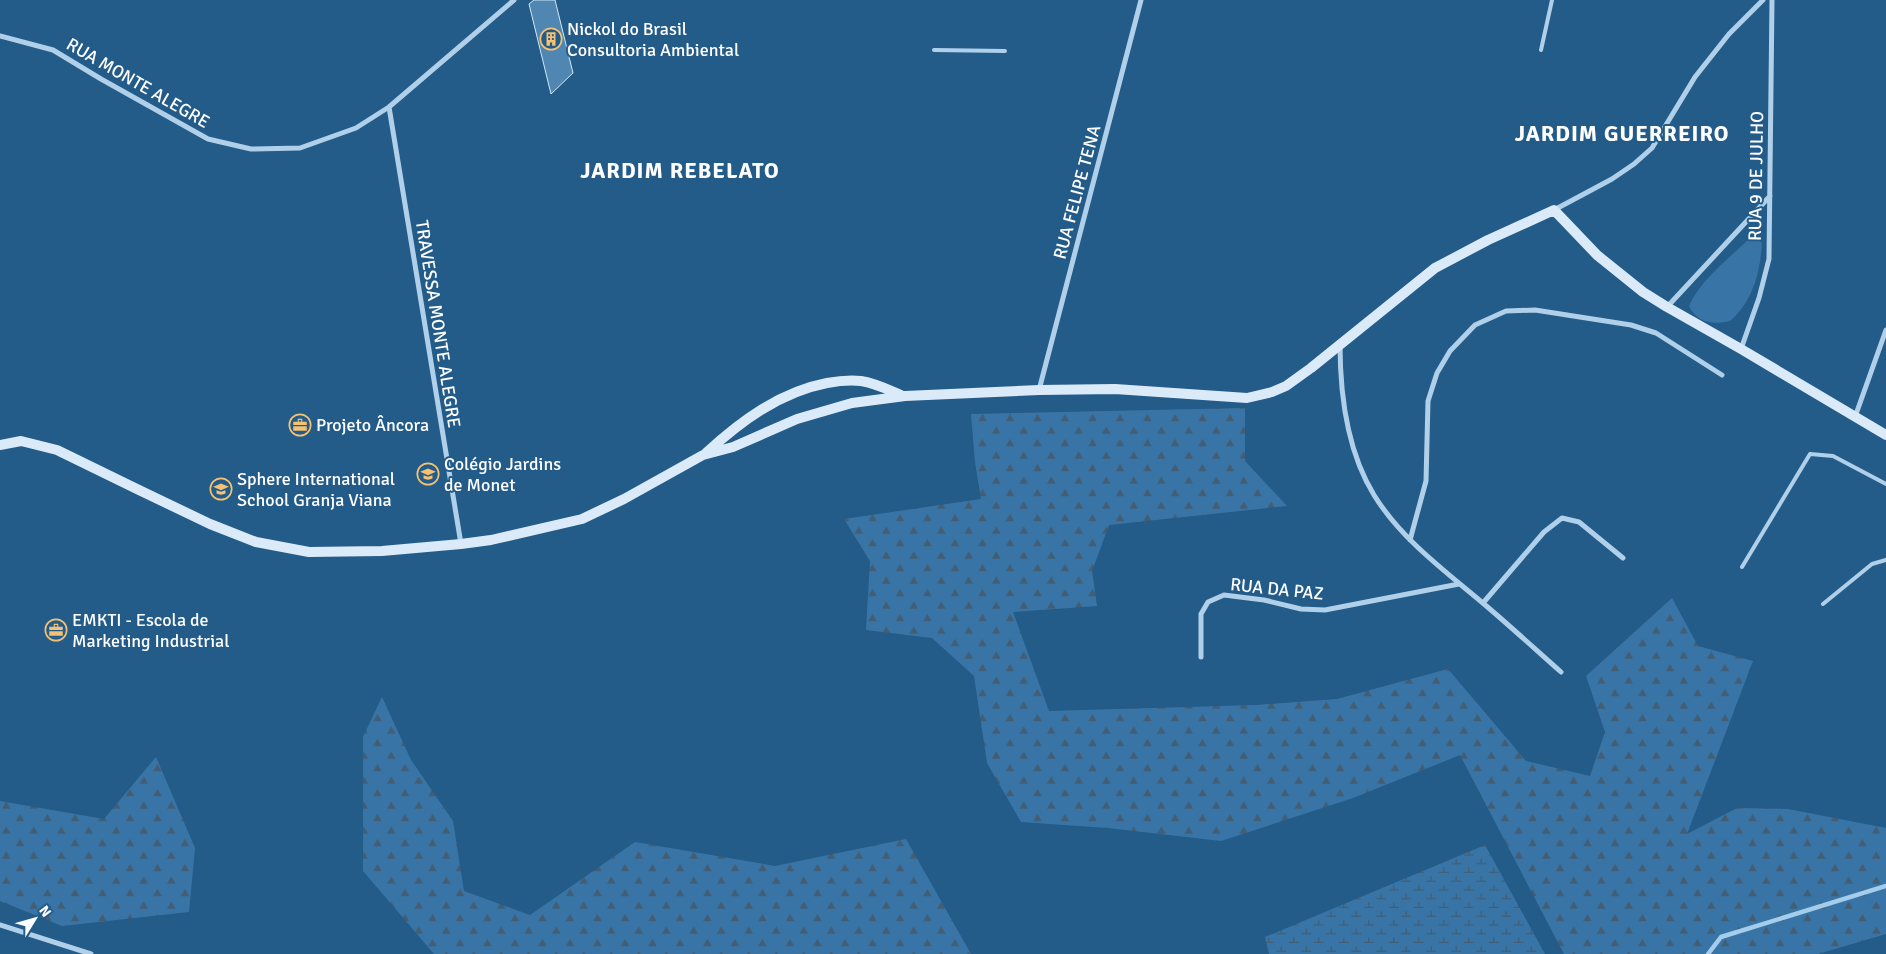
<svg xmlns="http://www.w3.org/2000/svg" width="1886" height="954" viewBox="0 0 1886 954" font-family="Signika,sans-serif">
<style>
.grass{fill:#3875a6}
.forest{fill:url(#forest-firs)}
.wetland{fill:url(#wetland-marsh)}
.lines{fill:none;stroke-linecap:round;stroke-linejoin:round}
.stream{stroke:#a4cceb;stroke-width:4.5}
.building{fill:#5087b2;stroke:#d4e8f7}
.lane{stroke:#b0d0ea;stroke-width:4}
.street{stroke:#b0d0ea;stroke-width:5}
.secondary{stroke:#dbeaf8;stroke-width:10}
.labels{text-anchor:middle;dominant-baseline:central;stroke-width:4;stroke-linejoin:round;paint-order:stroke}
.poi-label{font-size:18px;fill:#fff;stroke:#235b89;text-anchor:start}
.street-label{font-size:18px;fill:#fff;stroke:#235b89}
.district-label{font-size:22px;font-weight:bold;letter-spacing:1px;fill:#fff;stroke:#235b89}
</style>
<defs>
<pattern id="forest-firs" width="22" height="20" patternUnits="userSpaceOnUse" patternTransform="scale(1.25)"><rect width="22" height="20" fill="#3875a6"/><path d="M5 1l3.5 6h-7zM16 11l3.5 6h-7z" fill="#435e74"/></pattern>
<pattern id="wetland-marsh" width="20" height="14" patternUnits="userSpaceOnUse" patternTransform="scale(1.25)"><rect width="20" height="14" fill="#3875a6"/><path d="M1 5h8M5 5V1M11 12h8M15 12V8" fill="none" stroke="#435e74"/></pattern>
</defs>
<rect width="100%" height="100%" fill="#235b89"/>
<path class="grass" d="M1751 237 1757 239 1762 243C1760 273 1753 301 1730 321 1713 325 1697 323 1689 306 1700 280 1731 257 1751 237Z"/>
<path class="forest" d="M1245 408V461L1287 506 1109 525 1092 571 1097 606 1013 612 1049 711 1256 705 1337 699 1448 669 1526 761 1590 776 1605 732 1586 676 1672 598 1698 646 1753 661 1687 834 1737 808 1788 809 1886 828V934L1818 954H1564L1460 755 1353 798 1221 841 1108 828 1021 822 987 763 974 676 932 638 866 630 870 561 844 519 981 499 975 462 971 414Z
M382 697 411 760 453 821 464 891 530 915 635 842 775 866 906 839 971 954H434L363 871V737Z
M156 757 195 848 189 912 62 926 0 901V801L104 819Z"/>
<path class="wetland" d="M1485 845 1545 954H1269L1265 937Z"/>
<g class="lines">
<path class="stream" d="M1708 954 1721 937 1886 886"/>
</g>
<path class="building" d="M534 0H555L573 73 551 94 529 4Z"/>
<g class="lines">
<path class="lane" d="M934 50 1005 51
M1541 50 1552 0
M1742 567 1810 454 1833 456 1886 484
M1823 604 1872 564 1886 560"/>
<path class="street" d="M0 36 53 50 101 79 208 139 251 149 300 148 356 128 389 107 514 0
M389 107 461 544
M1554 210 1612 179 1634 164 1652 148 1695 77 1729 34 1763 0
M1667 307 1770 196
M1340 344C1340 395 1347 451 1374 495 1401 539 1445 571 1484 604 1510 626 1535 649 1561 672
M1741 349 1759 298 1769 259 1772 0
M1039 390 1141 0
M1855 417 1886 330
M1410 540 1426 481 1428 401 1437 373 1450 351 1475 325 1506 311 1535 310 1631 325 1656 333 1722 375
M1483 603 1544 532 1562 518 1579 522 1623 558
M1201 657V614L1208 602 1224 595 1264 600 1301 609 1325 610 1459 584
M0 925 91 954"/>
<path class="secondary" d="M0 445 21 441 57 450 139 490 210 524 256 542 309 552 382 551 461 544 491 540 582 519 624 499 703 455 733 447 797 419 852 403 905 396 1039 390 1115 389 1247 398 1272 392 1286 386 1311 368 1435 268 1488 240 1554 210 1597 255 1643 292 1667 307 1741 349 1886 435
M706 453C741 421 780 392 827 383 838 381 851 380 861 381 875 383 889 390 901 395"/>
</g>
<defs>
<g id="building-ring" transform="scale(1.125)"><circle r="9.5" fill="#235b89" stroke="#f5c173" stroke-width="1.5"/><path d="M-4-6H4V6H1V3H-1V6H-4ZM-2.5-4.3h1.7v1.8h-1.7ZM.8-4.3h1.7v1.8H.8ZM-2.5-1h1.7V.8h-1.7ZM.8-1h1.7V.8H.8Z" fill="#f5c173"/></g>
<g id="office-ring" transform="scale(1.125)"><circle r="9.5" fill="#235b89" stroke="#f5c173" stroke-width="1.5"/><path d="M-6-3h4V-5.5h4V-3h4V5H-6ZM-1-4.5V-3h2v-1.5ZM-6 0V1H6V0Z" fill="#f5c173"/></g>
<g id="school-ring" transform="scale(1.125)"><circle r="9.5" fill="#235b89" stroke="#f5c173" stroke-width="1.5"/><path d="M0-5L7-2L0 1L-7-2ZM-4 1L0 2.5L4 1V4Q0 6-4 4Z" fill="#f5c173"/></g>
</defs>
<g fill-rule="evenodd">
<use href="#building-ring" x="551" y="39"/>
<use href="#office-ring" x="300" y="425"/>
<use href="#school-ring" x="428" y="474"/>
<use href="#school-ring" x="221" y="489"/>
<use href="#office-ring" x="56" y="630"/>
</g>
<g class="labels">
<g class="poi-label">
<text x="567" y="29">Nickol do Brasil<tspan x="567" dy="21">Consultoria Ambiental</tspan></text>
<text x="316" y="425">Projeto Âncora</text>
<text x="444" y="464">Colégio Jardins<tspan x="444" dy="21">de Monet</tspan></text>
<text x="237" y="479">Sphere International<tspan x="237" dy="21">School Granja Viana</tspan></text>
<text x="72" y="620">EMKTI - Escola de<tspan x="72" dy="21">Marketing Industrial</tspan></text>
</g>
<g class="street-label">
<text transform="translate(138 83) rotate(30)">RUA MONTE ALEGRE</text>
<text transform="translate(1756 176) rotate(-89)">RUA 9 DE JULHO</text>
<text transform="translate(1077 192) rotate(-75)">RUA FELIPE TENA</text>
<text transform="translate(438 324) rotate(81)">TRAVESSA MONTE ALEGRE</text>
<text transform="translate(1277 589) rotate(6)">RUA DA PAZ</text>
</g>
<g class="district-label">
<text x="1622" y="133">JARDIM GUERREIRO</text>
<text x="680" y="170">JARDIM REBELATO</text>
</g>
</g>
<g transform="translate(35 919) rotate(53)" stroke="#235b89" stroke-width="4" paint-order="stroke">
<path d="M0-4L9 19L0 12L-9 19Z" fill="#ffffff"/>
<text y="-8" font-size="14" font-weight="bold" text-anchor="middle" fill="#ffffff">N</text>
</g>
</svg>
